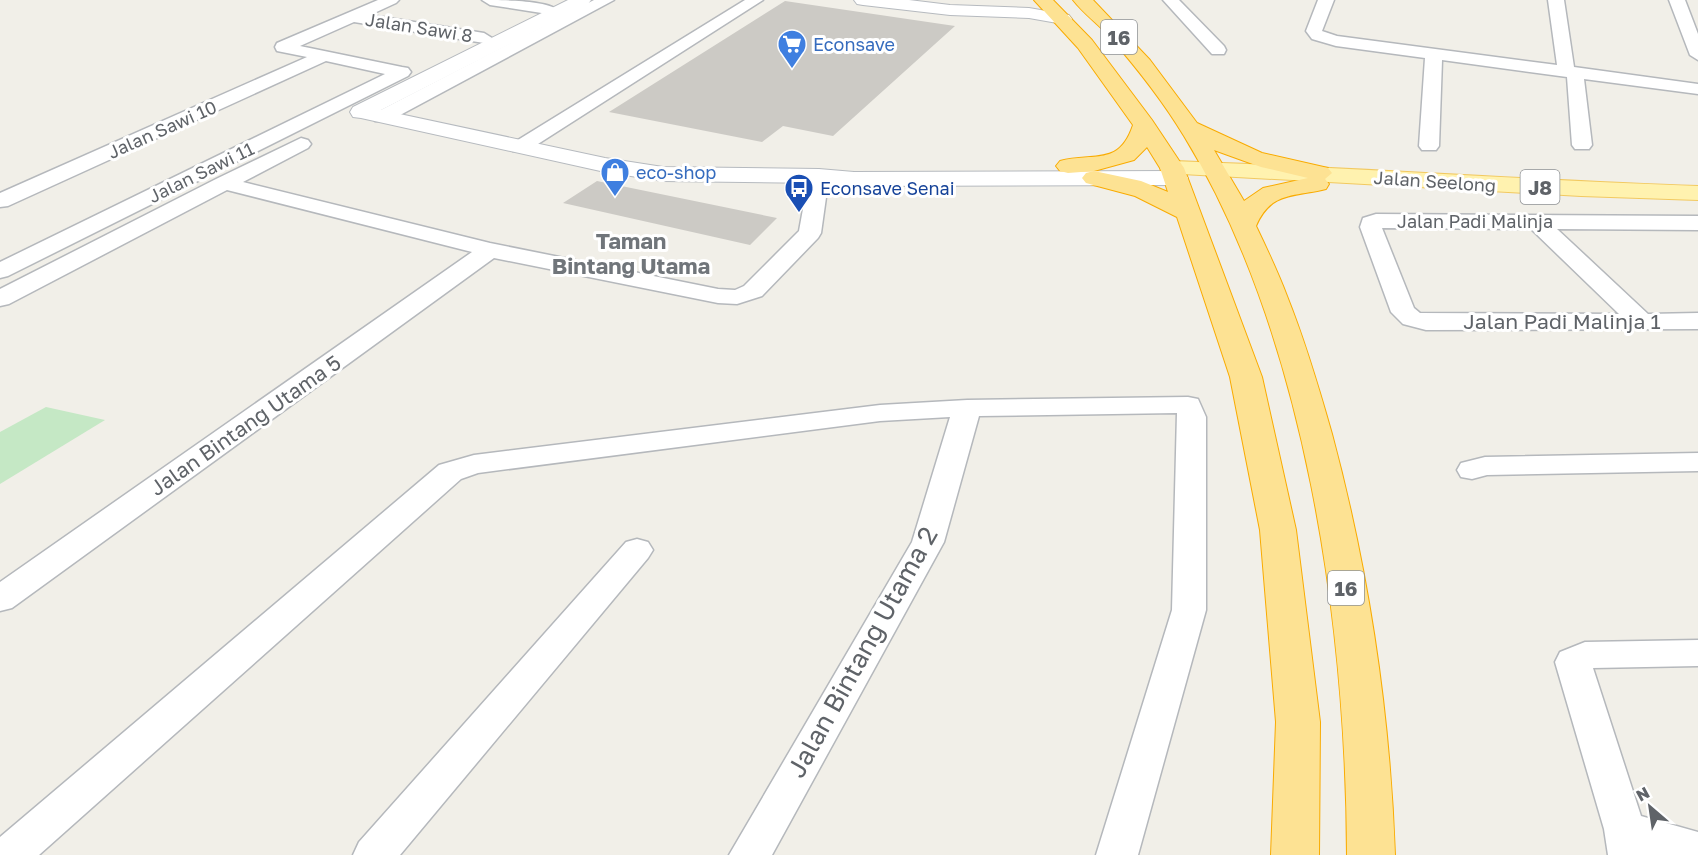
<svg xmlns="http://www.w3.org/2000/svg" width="1698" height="855" viewBox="0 0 1698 855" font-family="'Golos Text',sans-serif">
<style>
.green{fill:#c5e8c5}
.building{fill:#cccac5}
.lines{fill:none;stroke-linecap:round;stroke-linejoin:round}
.street-casing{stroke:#b5b8bc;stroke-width:3}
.secondary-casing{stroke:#b6babf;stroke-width:2}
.primary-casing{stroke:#f2c960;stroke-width:2}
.highway-casing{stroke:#f9ab00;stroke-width:2}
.street{fill:#fff;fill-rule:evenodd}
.secondary{fill:#fff;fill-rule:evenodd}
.primary{fill:#fff2af;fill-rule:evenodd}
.highway{fill:#fde293;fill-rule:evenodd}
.labels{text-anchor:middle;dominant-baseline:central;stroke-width:6;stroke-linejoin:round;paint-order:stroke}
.far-street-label{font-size:18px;fill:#5f6368;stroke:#fff}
.far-shop-label{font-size:18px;fill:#366cbe;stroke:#fff;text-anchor:start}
.far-transit-label{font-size:18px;fill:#164399;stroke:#fff;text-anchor:start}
.shield{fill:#fff;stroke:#8f9295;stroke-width:1.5}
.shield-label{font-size:20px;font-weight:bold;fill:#5f6368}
.street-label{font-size:21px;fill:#5f6368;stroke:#fff}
.neighbourhood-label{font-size:22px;font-weight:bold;fill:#70757a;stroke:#fff}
.near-street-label{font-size:26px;fill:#5f6368;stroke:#fff}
</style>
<rect width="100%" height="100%" fill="#f1efe8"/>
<path class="green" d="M46 407 105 420 0 484V432Z"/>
<path class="building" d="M785 1 955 26 833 136 783 126 762 142 609 112Z
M597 181 777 218 750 245 563 203Z"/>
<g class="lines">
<g class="street-casing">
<path id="street" d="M378 0H399L396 3 370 15 484 33 492 38 484 43 354 22 300 46 402 67 408 68 411 72 408 76 8 276 0 278V262L385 74 326 61 8 206 0 207V193L307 57 277 51 275 47 277 43Z
M482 0C499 0 544 0 556 9L548 14 490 5Z
M594 0H614L389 121H375L373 117 375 113Z
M745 0H763L527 151H513L510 147 513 143Z
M1163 0H1179L1224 46 1226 50 1224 54H1212Z
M1318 0H1334L1322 31 1337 36 1557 65 1548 0H1564L1574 67 1698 84V94L1584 79 1592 145 1589 149H1575L1572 145 1567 77 1442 60 1439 146 1436 150H1422L1419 146 1425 58 1336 46 1312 39 1306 31Z
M1669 0H1685L1698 34V60L1690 55Z
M301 138 308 140 311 144 308 148 243 182 490 243 718 289 735 290 744 286 799 231 809 176 812 172 819 170 826 172 829 176 821 233 818 238 762 296 737 304 718 303 494 258 12 608 0 611V582L472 252 227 190 9 304 0 306V289L216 179Z
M1376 214 1698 216V230L1557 229 1648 314 1698 313V329L1426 330 1403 324 1391 312 1360 227 1363 218ZM1382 228 1531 229 1619 314 1420 313 1414 308Z
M1188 397 1198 399 1206 417V610L1138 855H1096L1172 610 1177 413 979 416 944 542 772 855H729L912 542 950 417 880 421 478 473 461 479 39 855H0V837L439 465 474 455 880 405 967 400Z
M1698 453V471L1487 475 1472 479 1461 477 1457 470 1461 463 1485 457Z
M637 539 648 542 653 550 648 558 400 855H353L359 842 626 542Z
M1698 640V666L1593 668 1641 816 1698 832V855H1608L1604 829 1555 662 1560 652 1585 642Z"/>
</g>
<g class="secondary-casing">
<path id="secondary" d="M568 0H591L588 4 381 110 605 158 663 167 819 169 854 172 1176 171 1184 173 1188 178 1184 183 1176 185 854 186 819 183 663 181 605 172 361 118 353 117 350 112 353 107Z
M854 0H909L950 5 1029 8 1069 15 1072 19 1069 23 1063 24 1029 18 950 15 863 5 857 4Z"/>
</g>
<g class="primary-casing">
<path id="primary" d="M1172 161C1347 167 1523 180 1698 186V200L1581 196 1164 173 1160 168 1164 163Z"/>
</g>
<g class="highway-casing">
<path id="highway" d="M1034 0H1053L1092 40 1152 120 1184 168 1262 377 1296 530 1320 722 1319 855H1271L1276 722 1260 530 1230 377 1177 217 1135 196 1086 183 1082 178 1086 173 1094 171 1068 173 1060 171 1056 166 1060 161C1094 152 1119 167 1133 125L1078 48ZM1147 147 1160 168 1168 192 1141 181 1094 171 1134 160Z
M1073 0H1093L1150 60 1197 123 1262 153 1328 168 1332 173 1325 179 1329 184 1326 189C1294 197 1271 191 1256 226 1267 249 1278 272 1287 296 1305 341 1319 388 1332 434 1369 572 1390 713 1395 855H1347C1346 624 1306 336 1184 136 1163 101 1136 67 1109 36 1098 24 1083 13 1073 0ZM1214 150 1261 167 1308 178 1263 188 1244 201Z"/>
</g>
<use href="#street" class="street"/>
<use href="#secondary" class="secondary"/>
<use href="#primary" class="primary"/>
<use href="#highway" class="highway"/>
</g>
<defs>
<g id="supermarket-pin" transform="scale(1.5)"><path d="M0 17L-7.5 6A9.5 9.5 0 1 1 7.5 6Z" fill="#3f7fe0" stroke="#fff"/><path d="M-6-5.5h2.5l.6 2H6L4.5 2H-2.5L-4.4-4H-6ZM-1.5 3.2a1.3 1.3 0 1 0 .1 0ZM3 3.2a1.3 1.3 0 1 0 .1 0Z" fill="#fff"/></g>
<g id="shop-pin" transform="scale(1.5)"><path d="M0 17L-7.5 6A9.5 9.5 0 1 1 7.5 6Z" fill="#3f7fe0" stroke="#fff"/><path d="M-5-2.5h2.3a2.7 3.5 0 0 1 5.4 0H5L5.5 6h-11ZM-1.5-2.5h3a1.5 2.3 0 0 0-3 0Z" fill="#fff"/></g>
<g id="bus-pin" transform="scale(1.5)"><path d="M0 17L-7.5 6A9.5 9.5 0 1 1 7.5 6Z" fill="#1a4fb4" stroke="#fff"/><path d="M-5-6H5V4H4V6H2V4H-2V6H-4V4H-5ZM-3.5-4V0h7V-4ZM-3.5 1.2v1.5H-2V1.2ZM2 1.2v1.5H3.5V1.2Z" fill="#fff"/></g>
</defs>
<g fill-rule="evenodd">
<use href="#supermarket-pin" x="792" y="44"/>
<use href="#shop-pin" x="615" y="172"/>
<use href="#bus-pin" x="799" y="188"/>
</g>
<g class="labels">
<g class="far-street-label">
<text transform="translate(419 27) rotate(9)">Jalan Sawi 8</text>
<text transform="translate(162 129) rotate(-24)">Jalan Sawi 10</text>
<text transform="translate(201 172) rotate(-26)">Jalan Sawi 11</text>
<text transform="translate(1435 181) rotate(4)">Jalan Seelong</text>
<text x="1475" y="221">Jalan Padi Malinja</text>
</g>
<g class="far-shop-label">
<text x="813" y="44">Econsave</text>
<text x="636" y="172">eco-shop</text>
</g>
<g class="far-transit-label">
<text x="820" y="188">Econsave Senai</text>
</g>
<g class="shield">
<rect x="1101" y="20" width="36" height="34" rx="4.5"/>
<rect x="1520.5" y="170" width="39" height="34" rx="4.5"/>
<rect x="1328" y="571" width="36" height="34" rx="4.5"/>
</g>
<g class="shield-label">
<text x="1119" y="37">16</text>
<text x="1540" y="187">J8</text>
<text x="1346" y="588">16</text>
</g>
<g class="street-label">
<text x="1562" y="321">Jalan Padi Malinja 1</text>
<text transform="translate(245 425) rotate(-35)">Jalan Bintang Utama 5</text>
</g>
<g class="neighbourhood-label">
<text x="631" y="240">Taman<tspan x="631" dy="25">Bintang Utama</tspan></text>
</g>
<g class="near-street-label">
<text transform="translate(862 652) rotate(-61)">Jalan Bintang Utama 2</text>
</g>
</g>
<g transform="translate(1650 807) rotate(331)" stroke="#ffffff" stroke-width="4.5" paint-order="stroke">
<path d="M0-4.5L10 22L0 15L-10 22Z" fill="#5f6368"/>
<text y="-9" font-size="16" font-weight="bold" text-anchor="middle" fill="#5f6368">N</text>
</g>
</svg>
